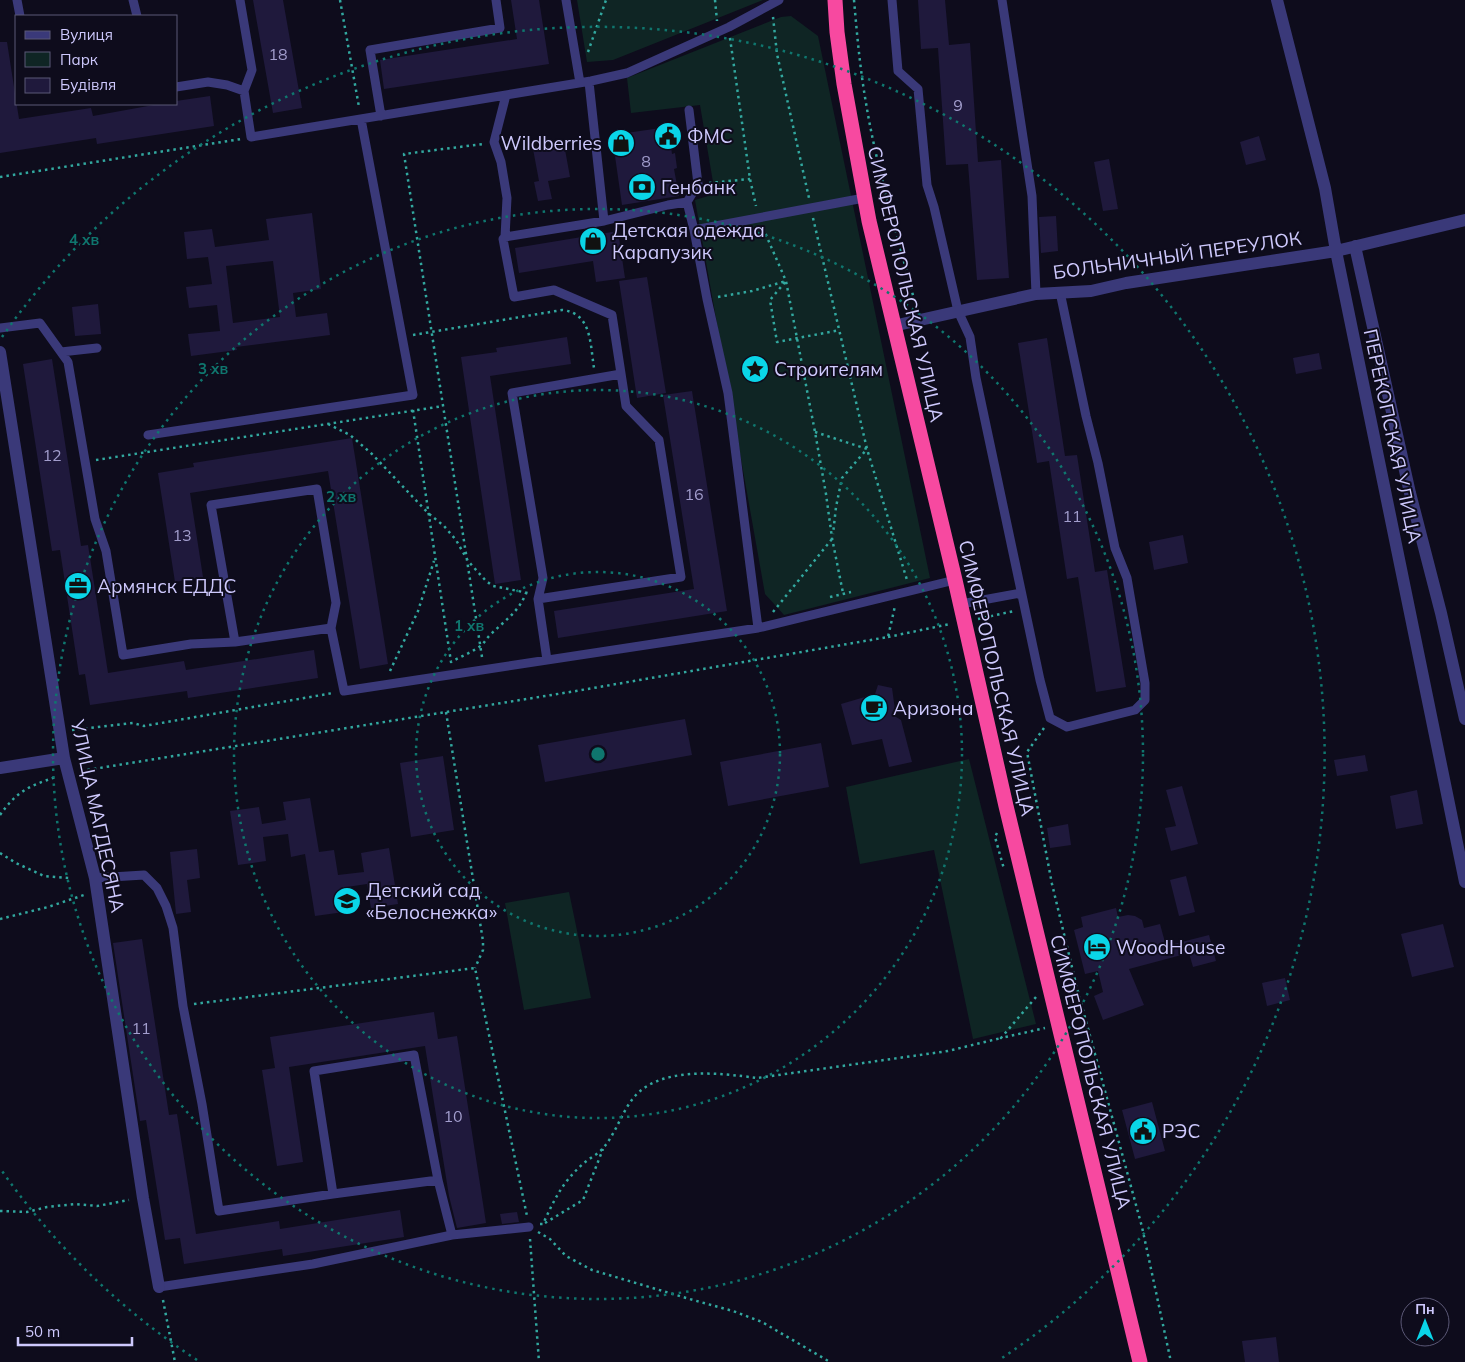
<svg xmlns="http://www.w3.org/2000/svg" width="1465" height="1362" viewBox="0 0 1465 1362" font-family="Mulish,sans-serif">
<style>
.green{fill:#0f2524}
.building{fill:#1f193c;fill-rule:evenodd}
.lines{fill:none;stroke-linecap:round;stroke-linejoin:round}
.path{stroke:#32a89f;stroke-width:2.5;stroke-dasharray:2.5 4;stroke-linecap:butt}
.lane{stroke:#3a3979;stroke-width:9}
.street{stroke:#3a3979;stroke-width:12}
.highway{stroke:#f749a0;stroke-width:15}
.ring{fill:none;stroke:#0f766e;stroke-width:2.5;stroke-dasharray:2.5 5}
.labels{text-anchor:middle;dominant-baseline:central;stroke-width:4;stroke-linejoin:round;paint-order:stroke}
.number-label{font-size:16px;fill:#a29dcd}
.poi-label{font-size:19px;fill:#cec9fd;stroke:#0e0c1c;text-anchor:start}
.street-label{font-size:19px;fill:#cec9fd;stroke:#0e0c1c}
.centre{fill:#0f766e;stroke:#0e0c1c;stroke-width:2.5}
.ring-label{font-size:15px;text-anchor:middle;font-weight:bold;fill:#0f766e;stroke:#0e0c1c;stroke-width:4;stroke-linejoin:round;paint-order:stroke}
</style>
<rect width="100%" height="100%" fill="#0e0c1c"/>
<path class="green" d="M577 0H763L613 60 587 62Z
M791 16 818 36 930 578 784 615 765 594 695 200 715 194 700 105 631 113 627 78 781 17Z
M969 759 1036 1024 973 1039 934 850 860 864 846 787Z
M569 892 591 998 524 1010 505 903Z"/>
<path class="building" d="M253 0H283L302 108 273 113Z
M511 0H539L549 64 384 89 380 60 517 39Z
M918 0H945L949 45 970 43 978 162 1001 160 1009 278 977 280 968 164 946 165 938 48 921 49Z
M0 42H7L19 119 91 108 93 116 159 104H176V101L210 96 214 126 97 144 96 138 0 153Z
M668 127 672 154 675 153 677 168 674 169 679 196 622 205 612 135Z
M1259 136 1266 160 1246 165 1240 142Z
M564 144 570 177 548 181 552 199 538 201 534 182 539 181 533 149Z
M1109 159 1118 209 1103 211 1094 162Z
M312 213 321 289 293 293 296 317 327 313 330 335 236 347 237 350 191 356 188 334 220 331 217 305 189 308 186 287 212 284 208 257 187 259 184 232 212 229 215 247 269 240 266 219ZM273 261 280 317 233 323 226 266Z
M1056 216 1058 251 1041 253 1039 217Z
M618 231 625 278 596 282 593 261 519 273 515 248Z
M647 277 666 393 637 398 619 281Z
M98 304 101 334 75 336 72 307Z
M567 337 571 364 490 376 521 580 495 584 461 357 497 352 496 348Z
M1047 338 1065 456 1077 455 1095 572 1107 570 1126 687 1096 692 1078 577 1067 579 1049 461 1037 463 1018 343Z
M1319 353 1322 369 1296 374 1293 358Z
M52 359 81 546 88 545 108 673 184 661 186 670 314 650 318 678 188 698 187 691 90 705 85 674 79 675 60 550 52 551 23 364Z
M692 391 727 611 558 638 554 611 694 589 663 395Z
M352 438 388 664 360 669 328 471 190 493 203 577 175 582 158 473 194 467 193 463Z
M1183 535 1188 563 1154 570 1149 542Z
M878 685 892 688 896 717 901 720 912 762 889 767 882 739 852 745 841 704 875 694Z
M685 719 692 755 545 782 538 745Z
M821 743 829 787 728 806 720 762Z
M1365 755 1368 771 1337 776 1334 760Z
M443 756 454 830 411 837 400 763Z
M1182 786 1198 844 1171 851 1165 828 1176 826 1166 790Z
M1417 790 1423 824 1396 829 1390 796Z
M310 798 319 852 334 850 338 875 364 872 361 853 389 848 398 904 371 908 367 884 340 888 344 912 315 916 305 854 291 857 288 834 263 837 266 861 238 865 230 811 259 807 262 824 286 820 283 802Z
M1068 824 1071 845 1050 848 1047 828Z
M197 849 200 878 187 880 191 912 176 914 170 852Z
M1186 876 1195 912 1179 916 1170 880Z
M1116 908 1118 917 1128 915 1135 916 1142 920 1144 928 1160 924 1166 946 1209 935 1216 961 1193 967 1189 953 1129 969 1144 1005 1103 1020 1094 996 1103 992 1098 971 1085 974 1074 930 1083 927 1081 917Z
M1443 924 1454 967 1412 977 1401 934Z
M142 939 169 1115 177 1114 196 1234 279 1221 280 1229 400 1210 404 1237 283 1256 282 1249 184 1264 180 1238 165 1240 146 1120 140 1121 113 943Z
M1285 978 1290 1000 1267 1006 1262 983Z
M434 1012 438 1039 457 1036 486 1223 457 1228 449 1196 425 1046 289 1067 303 1162 277 1166 262 1070 275 1068 270 1037Z
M1152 1102 1165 1151 1135 1159 1122 1110Z
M517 1212 519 1222 502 1224 500 1214Z
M1276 1337 1279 1362H1245L1242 1341Z"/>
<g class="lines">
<path class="path" d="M340 0 359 107
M715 0 717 21
M854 0C857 34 860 69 866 103 877 171 899 240 916 307
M773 17 777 54 809 198
M730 38 750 179 756 206
M588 52 606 0
M0 177 241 139
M709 183 750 179
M813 218 867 449 907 580
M763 228 786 281 815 432 826 494 832 538 843 593
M718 297 752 291 786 281 770 300 777 342 840 330
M413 335 562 310C592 313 590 344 594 368
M413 410 451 662C460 657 470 653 479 647 484 644 486 639 490 635 503 622 519 612 526 593
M328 424 350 435 372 454 428 513 444 526 456 540 468 561 486 581 493 586 528 593
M815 432 867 449 842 478 836 507 833 534
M96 460 443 406
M830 597 851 592
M773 612 832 539
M978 619 1014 611
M888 637 950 624
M482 657 404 154 483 144
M390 671 418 611 434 561
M446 712 483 941V950L475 968
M1044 728 1027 752 1052 884 1077 988 1142 1227 1171 1362
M72 730 133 723 144 726 333 693
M81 771 576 691 888 637 895 606
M0 815C17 791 29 786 56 777
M997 833 995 837 1004 869
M0 853 16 863 44 876 69 878
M0 919 48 907 84 895
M1036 997 1001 1038 1045 1028
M194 1004 475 968 527 1216
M0 1211 27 1212 47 1207 75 1204 97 1206 129 1200
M545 1223 583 1200 603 1149
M540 1224H543C554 1200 563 1181 583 1164 589 1158 599 1154 604 1147 615 1134 621 1115 631 1101 656 1065 720 1073 757 1078L948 1051 1001 1038
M538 1232 550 1239 566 1256 592 1270 693 1300 733 1311 762 1322 830 1362
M530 1239 539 1362
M163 1300 175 1362"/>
<path class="lane" d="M17 0 20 16
M133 0 137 16
M240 0 252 70 244 91 251 137 591 81 627 73 729 27 779 0
M566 0 580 83
M892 0 898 71 918 89 927 185 934 207 958 311 970 337 976 378 1040 680 1050 718 1067 727 1135 710 1145 700V683L1127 578 1115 548 1098 463 1086 416 1060 292
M1002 0 1032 196 1036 294
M589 82 604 221
M176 87 208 82 227 85 244 91
M381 116 370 50 500 28 496 0
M687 202 698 184 689 110
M694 230 864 198
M505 237 507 198 501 162 494 142 506 95
M0 328 40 323 68 362 95 519 106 551 123 655 191 644 235 642 331 628
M61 352 97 348
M148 435 413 395 361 119
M538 599 543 578 512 393 621 374
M961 604 1021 593
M235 642 211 505 317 489 336 603 331 628 344 691 758 628 955 580
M547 660 538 599 681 577 659 440 626 406 612 315 554 290 514 297 503 239 505 237 604 221 668 205 687 202 694 230 707 299 728 393 758 628
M95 878 144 875 157 888 166 906 173 928 183 1006 202 1104 219 1211 333 1194 314 1071 414 1055 438 1180 452 1235 313 1264 159 1287
M333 1194 438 1180
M452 1235 529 1227"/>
<path class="street" d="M1277 0 1325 188 1336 251 1465 882
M1355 246 1410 493 1441 613 1465 719
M893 326 1036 294 1091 291 1126 283 1336 251 1465 220
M0 352 64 758 95 878 143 1198 159 1287
M0 768 64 758"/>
<path class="highway" d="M835 0 837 32 844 84 869 221 955 580 1006 806 1140 1362"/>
</g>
<g class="ring">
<circle cx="598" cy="754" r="182"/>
<circle cx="598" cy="754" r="364"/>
<circle cx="598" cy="754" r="545"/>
<path d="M197 1360A727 727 0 0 1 2 1171M2 337A727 727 0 1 1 999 1360"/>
</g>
<defs>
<g id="civic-disc" transform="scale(1.4375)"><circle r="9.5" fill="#0ad5e8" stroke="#0e0c1c"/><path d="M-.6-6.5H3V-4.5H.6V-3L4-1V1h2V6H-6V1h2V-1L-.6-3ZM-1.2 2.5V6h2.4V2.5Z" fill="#111"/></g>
<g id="shop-disc" transform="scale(1.4375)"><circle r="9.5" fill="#0ad5e8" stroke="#0e0c1c"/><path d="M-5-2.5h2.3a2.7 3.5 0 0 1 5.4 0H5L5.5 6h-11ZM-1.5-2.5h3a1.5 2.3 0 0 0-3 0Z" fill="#111"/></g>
<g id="bank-disc" transform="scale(1.4375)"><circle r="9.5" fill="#0ad5e8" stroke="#0e0c1c"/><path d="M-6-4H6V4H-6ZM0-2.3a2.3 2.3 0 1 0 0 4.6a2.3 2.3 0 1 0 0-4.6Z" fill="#111"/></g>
<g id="sight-disc" transform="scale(1.4375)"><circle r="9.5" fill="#0ad5e8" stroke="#0e0c1c"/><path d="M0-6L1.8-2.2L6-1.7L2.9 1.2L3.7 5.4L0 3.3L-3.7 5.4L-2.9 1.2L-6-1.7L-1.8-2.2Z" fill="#111"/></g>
<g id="office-disc" transform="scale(1.4375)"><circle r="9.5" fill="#0ad5e8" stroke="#0e0c1c"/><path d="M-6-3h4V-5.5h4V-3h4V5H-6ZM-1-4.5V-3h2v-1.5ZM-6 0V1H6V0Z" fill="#111"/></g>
<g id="cafe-disc" transform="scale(1.4375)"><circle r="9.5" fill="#0ad5e8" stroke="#0e0c1c"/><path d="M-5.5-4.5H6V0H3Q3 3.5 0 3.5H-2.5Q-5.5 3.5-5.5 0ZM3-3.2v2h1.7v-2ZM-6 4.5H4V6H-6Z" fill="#111"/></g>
<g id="school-disc" transform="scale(1.4375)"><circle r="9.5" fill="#0ad5e8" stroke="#0e0c1c"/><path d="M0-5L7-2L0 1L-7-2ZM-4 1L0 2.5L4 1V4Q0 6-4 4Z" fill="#111"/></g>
<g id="hotel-disc" transform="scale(1.4375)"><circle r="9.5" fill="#0ad5e8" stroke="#0e0c1c"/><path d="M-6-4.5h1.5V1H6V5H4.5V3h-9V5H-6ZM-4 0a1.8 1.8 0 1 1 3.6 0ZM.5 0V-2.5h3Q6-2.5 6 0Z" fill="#111"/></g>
</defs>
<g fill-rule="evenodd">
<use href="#civic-disc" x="668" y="136"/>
<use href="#shop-disc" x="621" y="143"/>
<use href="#bank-disc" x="642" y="187"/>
<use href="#shop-disc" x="593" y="241"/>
<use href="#sight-disc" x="755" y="369"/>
<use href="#office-disc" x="78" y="586"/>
<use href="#cafe-disc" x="874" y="708"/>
<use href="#school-disc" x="347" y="901"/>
<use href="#hotel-disc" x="1097" y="947"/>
<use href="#civic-disc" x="1143" y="1131"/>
</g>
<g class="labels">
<g class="number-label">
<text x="278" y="54">18</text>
<text x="958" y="105">9</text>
<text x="646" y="161">8</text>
<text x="52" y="455">12</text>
<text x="694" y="494">16</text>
<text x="1072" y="516">11</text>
<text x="182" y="535">13</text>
<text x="141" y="1028">11</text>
<text x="453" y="1116">10</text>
</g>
<g class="poi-label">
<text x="687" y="136">ФМС</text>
<text x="602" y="143" text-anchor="end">Wildberries</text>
<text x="661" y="187">Генбанк</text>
<text x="612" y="230">Детская одежда<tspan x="612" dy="22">Карапузик</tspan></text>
<text x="774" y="369">Строителям</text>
<text x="97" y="586">Армянск ЕДДС</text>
<text x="893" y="708">Аризона</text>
<text x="366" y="890">Детский сад<tspan x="366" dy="22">«Белоснежка»</tspan></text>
<text x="1116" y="947">WoodHouse</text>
<text x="1162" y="1131">РЭС</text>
</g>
<g class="street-label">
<text transform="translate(1177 255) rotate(-8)">БОЛЬНИЧНЫЙ ПЕРЕУЛОК</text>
<text transform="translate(906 284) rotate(77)">СИМФЕРОПОЛЬСКАЯ УЛИЦА</text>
<text transform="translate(1393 436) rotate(78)">ПЕРЕКОПСКАЯ УЛИЦА</text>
<text transform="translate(997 678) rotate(77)">СИМФЕРОПОЛЬСКАЯ УЛИЦА</text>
<text transform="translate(98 816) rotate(78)">УЛИЦА МАГДЕСЯНА</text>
<text transform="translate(1091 1072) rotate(76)">СИМФЕРОПОЛЬСКАЯ УЛИЦА</text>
</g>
</g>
<circle cx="598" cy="754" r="8" class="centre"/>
<g class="ring-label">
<text x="84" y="245">4 хв</text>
<text x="213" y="374">3 хв</text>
<text x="341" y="502">2 хв</text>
<text x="469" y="631">1 хв</text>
</g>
<rect x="15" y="15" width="162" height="90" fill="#0e0c1c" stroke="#5b5876"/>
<rect x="25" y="31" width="25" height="8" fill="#3a3979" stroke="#5b5876"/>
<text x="60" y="40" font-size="15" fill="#cec9fd">Вулиця</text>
<rect x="25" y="52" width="25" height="15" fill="#0f2524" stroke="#5b5876"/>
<text x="60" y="65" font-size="15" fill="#cec9fd">Парк</text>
<rect x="25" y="78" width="25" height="15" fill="#1f193c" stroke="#5b5876"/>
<text x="60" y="90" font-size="15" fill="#cec9fd">Будівля</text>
<g transform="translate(1425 1322)"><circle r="24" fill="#0e0c1c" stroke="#5b5876"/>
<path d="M0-4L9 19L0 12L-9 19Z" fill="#0ad5e8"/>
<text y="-8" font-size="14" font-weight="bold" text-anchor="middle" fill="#cec9fd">Пн</text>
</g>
<path d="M18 1337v8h114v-8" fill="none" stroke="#cec9fd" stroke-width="2.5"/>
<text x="25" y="1337" font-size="15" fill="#cec9fd" stroke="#0e0c1c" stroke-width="4" paint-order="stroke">50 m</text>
</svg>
